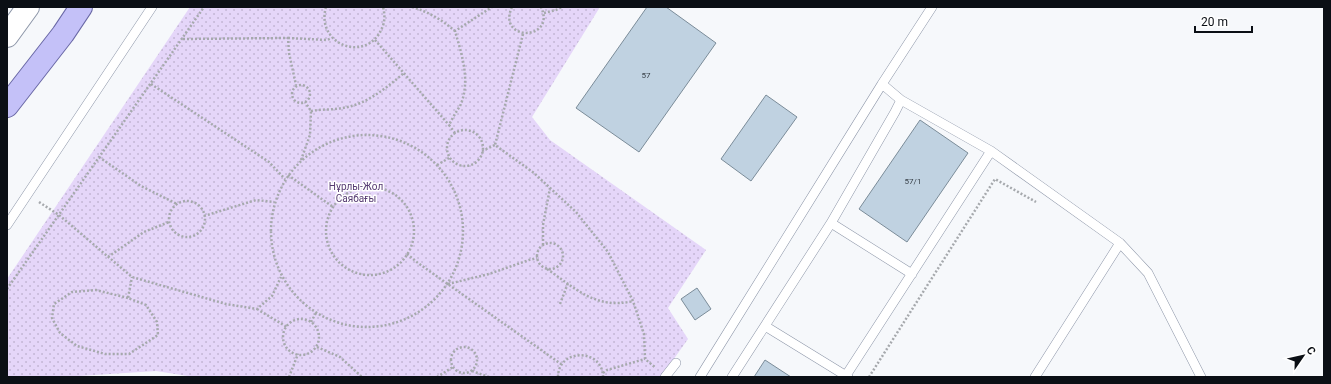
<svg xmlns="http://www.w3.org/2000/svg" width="1331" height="384" viewBox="0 0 1331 384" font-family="Roboto,sans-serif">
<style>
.park{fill:url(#park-dots)}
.building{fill:#c0d2e1;stroke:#7b8c99}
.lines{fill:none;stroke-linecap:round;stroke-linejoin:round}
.lane-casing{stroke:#8d96a8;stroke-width:10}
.secondary-casing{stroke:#8d96a8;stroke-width:24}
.primary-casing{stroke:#6968a5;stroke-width:24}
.path{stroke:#a6a9ad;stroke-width:2.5;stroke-dasharray:2 2;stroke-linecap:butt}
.lane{stroke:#fff;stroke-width:9}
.secondary{stroke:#fff;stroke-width:22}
.primary{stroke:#c4c1f8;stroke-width:22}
.labels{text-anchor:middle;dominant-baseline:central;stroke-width:3;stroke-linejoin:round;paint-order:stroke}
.number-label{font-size:8px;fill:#384048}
.park-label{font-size:10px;fill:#553a71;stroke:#fff}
</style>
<defs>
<pattern id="park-dots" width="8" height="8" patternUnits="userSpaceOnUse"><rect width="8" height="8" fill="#e5d6f9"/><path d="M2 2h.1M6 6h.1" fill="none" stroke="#c3b6d5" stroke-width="1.8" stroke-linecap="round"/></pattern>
</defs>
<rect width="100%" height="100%" fill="#f6f8fb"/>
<path class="park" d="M190 7H600L532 117 550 140 706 250 668 308 688 339 661 377H194L156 371 64 377H7V279Z"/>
<path class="building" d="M647 7H666L716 43 639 152 576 108Z
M766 95 797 117 751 181 721 159Z
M920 120 968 153 907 242 859 209Z
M697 288 711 309 695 320 681 299Z
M765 360 791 377H754Z"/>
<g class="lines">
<g class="lane-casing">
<path id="lane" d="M901 100 882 84 932 7
M831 223 912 274
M7 225 152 7
M765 326 848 377
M665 377 676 363
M700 377 882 84
M732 377 831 223 895 112 901 100 991 151 1120 243 1148 273 1201 377
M845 377 991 151
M1035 377 1120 243"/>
</g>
<g class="secondary-casing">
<path id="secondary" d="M7 36 28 7"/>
</g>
<g class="primary-casing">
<path id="primary" d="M7 106 63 34 81 7"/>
</g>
<path class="path" d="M326 7C315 45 367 64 382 28 385 22 385 14 383 7
M412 7C429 12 442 20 455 31
M512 7C496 42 557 41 541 7
M544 13 556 10 562 7
M523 34 495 145 534 173 576 212 608 252 633 301 644 334 645 359 656 368
M288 38 327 40 332 38
M183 39 288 38 289 53 296 85
M375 40 449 125
M151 84 269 162 285 179
M292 94a9 9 0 1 1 18 0a9 9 0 1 1-18 0Z
M311 111C321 109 332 110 342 108 366 105 386 88 404 73
M447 148a18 18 0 1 1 36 0a18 18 0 1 1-36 0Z
M455 133 449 125C452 119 456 112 460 106 471 82 462 55 455 31L492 7
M271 231a96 96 0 1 1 192 0a96 96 0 1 1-192 0Z
M482 151 495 145
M99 157 141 186 177 204
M301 160 310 135 311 111 305 102
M437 165 449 158
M288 175 333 207
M326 231a44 44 0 1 1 88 0a44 44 0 1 1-88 0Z
M169 219a18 18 0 1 1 36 0a18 18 0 1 1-36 0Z
M39 202 59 215 132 277 226 304 257 309 272 296 281 277
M204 216 256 200 274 202
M537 256a13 13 0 1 1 26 0a13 13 0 1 1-26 0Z
M543 245V225L550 188
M407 254 418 263 561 364
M108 257 144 232 169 222
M547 269C575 288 596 310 633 301
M448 284 489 274 529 260 537 258
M7 289 204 7
M128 298 96 290 72 292 54 304 52 318 60 333 77 346 105 354H129L158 335 157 322 146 305 128 298 132 277
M560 304 568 283
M257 309 287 327
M283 337a18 18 0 1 1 36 0a18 18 0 1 1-36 0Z
M311 322 316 313
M317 347 340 357 362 377
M451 360a13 13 0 1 1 26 0a13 13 0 1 1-26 0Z
M472 371 489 377
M603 373 607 370 645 359
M289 377 298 354
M437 377 453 367
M558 377C558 348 603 348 603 377
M869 377 995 179 1036 202"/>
<use href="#lane" class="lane"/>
<use href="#secondary" class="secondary"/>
<use href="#primary" class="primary"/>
</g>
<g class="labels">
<g class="number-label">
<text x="646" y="75">57</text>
<text x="913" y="181">57/1</text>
</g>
<g class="park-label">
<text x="356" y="186">Нұрлы-Жол<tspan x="356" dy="12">Саябағы</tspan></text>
</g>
</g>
<rect width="1331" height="384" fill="none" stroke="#0b0f15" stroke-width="16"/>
<g transform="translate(1303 356) rotate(56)" stroke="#ffffff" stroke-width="3" paint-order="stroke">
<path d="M0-3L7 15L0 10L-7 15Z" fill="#0b0f15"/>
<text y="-6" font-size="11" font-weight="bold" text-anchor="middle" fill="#0b0f15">С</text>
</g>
<path d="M1195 26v6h57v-6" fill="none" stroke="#0b0f15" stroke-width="2"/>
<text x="1201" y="26" font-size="12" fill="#0b0f15" stroke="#ffffff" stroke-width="3" paint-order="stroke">20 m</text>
</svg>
